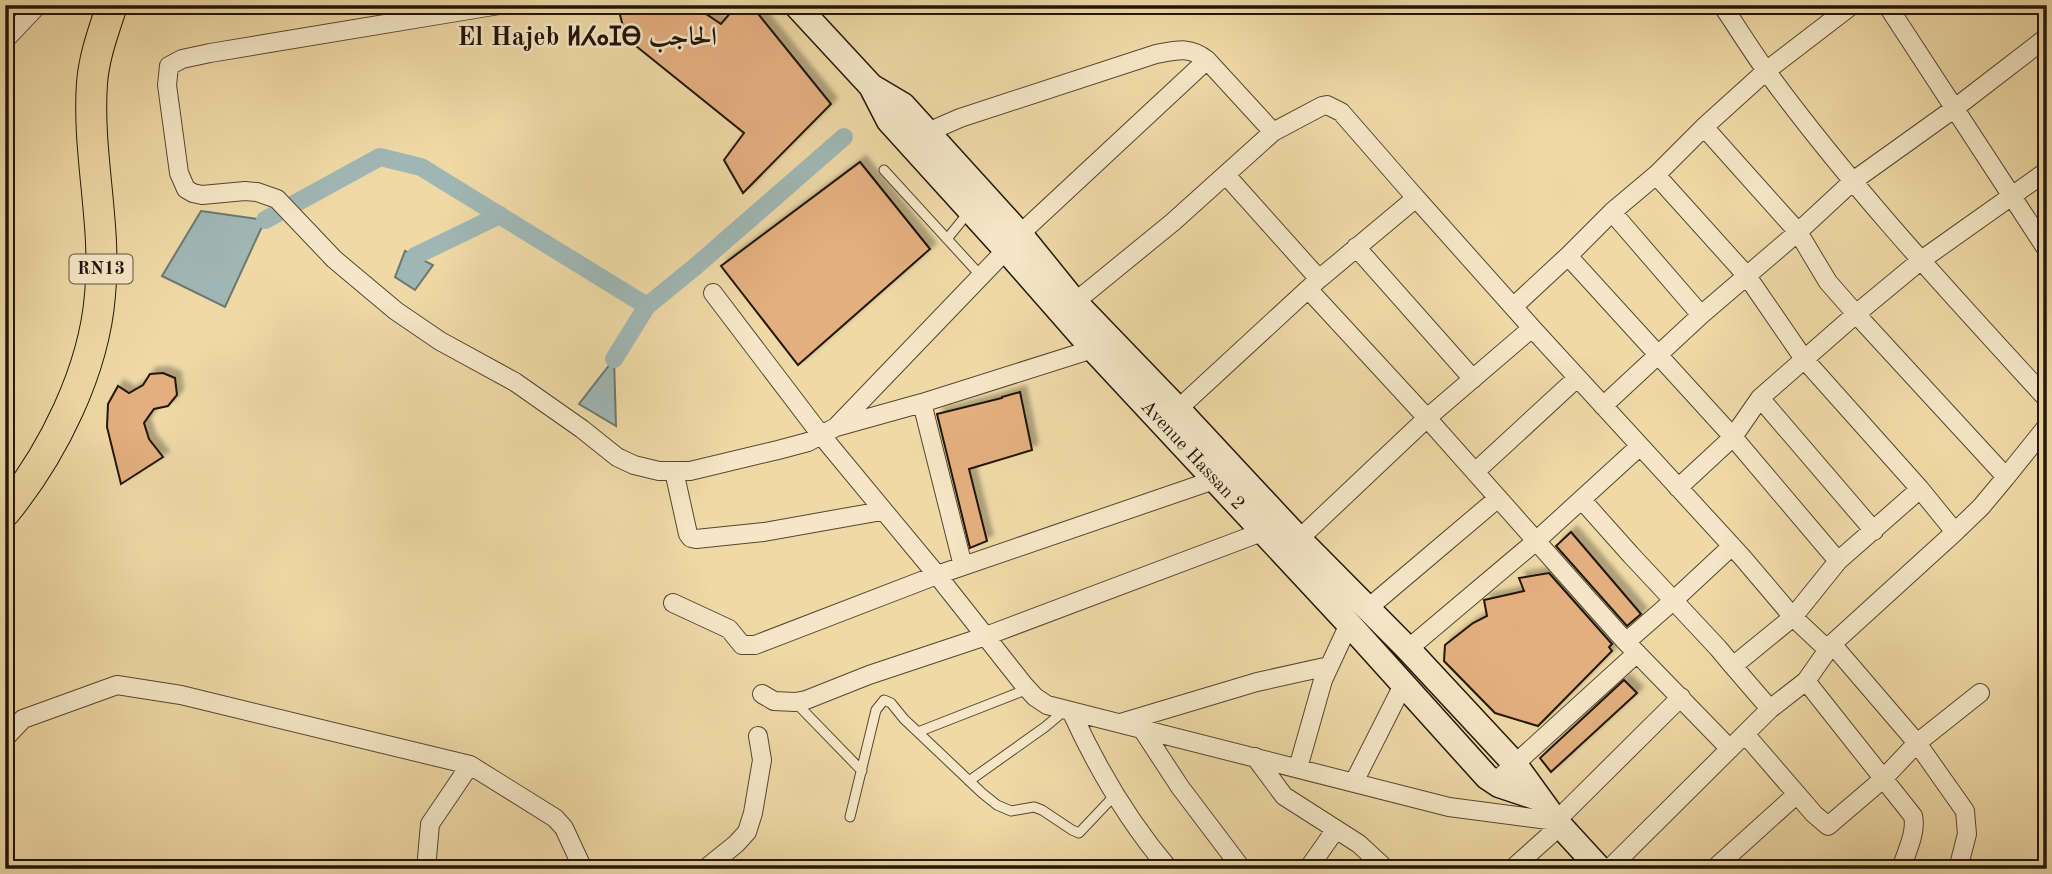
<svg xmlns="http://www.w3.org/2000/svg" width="2052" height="874" viewBox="0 0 2052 874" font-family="'Old Standard TT',Amiri,'Noto Sans Tifinagh',serif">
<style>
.water{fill:#9fb7b4;stroke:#6d776f;stroke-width:2}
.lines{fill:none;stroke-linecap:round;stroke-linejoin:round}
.canal{stroke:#9fb7b4;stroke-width:18}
.building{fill:#e3af7f;stroke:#221607;stroke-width:2;filter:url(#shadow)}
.service-casing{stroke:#55472f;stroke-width:11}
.minor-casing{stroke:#55472f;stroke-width:20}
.secondary-casing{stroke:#221607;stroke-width:27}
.trunk-casing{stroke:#221607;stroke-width:32}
.service{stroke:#f4e6c6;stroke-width:9}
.minor{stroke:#f4e6c6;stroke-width:18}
.secondary{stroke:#f4e6c6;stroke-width:24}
.trunk{stroke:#eed9a7;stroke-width:30}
.labels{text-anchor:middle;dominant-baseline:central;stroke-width:5;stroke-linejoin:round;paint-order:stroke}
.shield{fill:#f4e6c6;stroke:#615440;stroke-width:2}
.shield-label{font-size:18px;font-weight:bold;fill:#221607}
.street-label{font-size:19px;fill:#221607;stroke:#f4e6c6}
.district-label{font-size:26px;font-weight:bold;fill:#221607;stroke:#f4e6c6}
</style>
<defs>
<filter id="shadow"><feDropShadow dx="6" dy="-6" stdDeviation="2" flood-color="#0004"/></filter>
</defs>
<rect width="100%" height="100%" fill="#eed9a7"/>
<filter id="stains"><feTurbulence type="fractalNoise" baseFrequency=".00286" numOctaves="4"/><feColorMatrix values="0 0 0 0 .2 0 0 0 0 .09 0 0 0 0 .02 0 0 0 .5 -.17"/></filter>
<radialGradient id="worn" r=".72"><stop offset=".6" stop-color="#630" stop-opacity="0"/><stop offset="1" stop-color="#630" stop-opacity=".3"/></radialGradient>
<path class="water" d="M201 211 265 220 225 307 162 276Z
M405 251 433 265 415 290 395 277Z
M614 359 616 426 579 404Z"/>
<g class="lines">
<path class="canal" d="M265 220 380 157 421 167 647 306
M415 256 500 215
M614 359 647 306 696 266 844 137"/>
</g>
<path class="building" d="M631 5H682L706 14 721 24 737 5H751L831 104 743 193 724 160 744 133 626 38 619 11Z
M860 162 930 249 798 365 721 266Z
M163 373 175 378 177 395 168 406 154 409 144 423 149 439 163 457 121 484 107 427 108 404 118 386 129 393 143 385 150 374Z
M1020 392 1032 450 969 469 987 541 970 548 937 414 1002 398V397Z
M1571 532 1641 614 1627 626 1556 546Z
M1549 573 1612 644 1609 647 1612 651 1538 726 1495 713 1444 661 1445 645 1473 623 1487 616 1484 600 1524 591 1519 578Z
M1624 680 1637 693 1551 772 1540 758Z"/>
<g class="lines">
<g class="service-casing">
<path id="service" d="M884 170 981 276
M947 239 968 213
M795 702 862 771
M918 732 1028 689
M969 781 1045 727 1064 711
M850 817 876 710 884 700 891 703 904 719 982 793 997 805 1011 811 1034 807 1042 810 1072 830 1079 833 1115 795"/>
</g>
<g class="minor-casing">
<path id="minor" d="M499 5 210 53 182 59 169 66 167 85 179 173 186 189 193 193 202 195 245 191 257 192 277 199 334 259 396 311 440 341 515 382 582 429 617 457 634 465 659 471H690L778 450 808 442 836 427 922 403 1093 349
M1722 5C1737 27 1751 50 1767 72 1852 188 1950 293 2047 399
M1887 5 2047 250
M5 40 38 5
M1704 127 1798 232 1828 282 1856 314 2006 477 2047 426
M928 132 960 118 1156 54C1177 50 1190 46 1207 60L1273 132 1173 222 1075 302
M1226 175 1319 279
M1656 175 1747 276 1804 359 1920 489 1955 532
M1612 212 1701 315
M1020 234 1207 60
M1356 247 1473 379
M1308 289 1427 418 1626 642 1730 749
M713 293 821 435 937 575 1024 685 1035 697 1047 705 1449 807 1556 821 1681 697
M1513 307 1568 256
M1532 328 1742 557 1793 617 1827 649
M1760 398 1874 531
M922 403 963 566
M1603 406 1701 315 1798 232 1853 181 1955 108 2047 37
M1178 409 1319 279 1416 198 1341 112 1327 105 1322 106 1273 132
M836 427 1006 250
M674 471 688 534 691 538 696 539 764 532 882 511
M1475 472 1577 378
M1678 488 1733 437 1760 398 1856 314 1920 261 2047 171
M1582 500 1631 555 1718 648 1733 666 1793 617 1838 561 1920 489
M1299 539 1427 418 1532 328 1416 198
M1838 561 1733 437 1568 256 1612 212 1656 175 1704 127 1766 71 1852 5
M673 603 729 629 742 645H755L937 575 1214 480
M1367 609 1497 499
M1626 642 1674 600 1732 546
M1832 644 1917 743 1965 811 1967 834 1958 869
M1408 649 1536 541 1640 446
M1733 666 1770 709
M1806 681 1913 816C1917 832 1906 853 1901 869
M762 694 774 701 795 702 806 700 869 675 986 636 1262 532
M1072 713C1098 770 1128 821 1169 869
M1120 723 1257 682 1329 666
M1142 729 1180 787 1242 869
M1745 734 1814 814 1828 826 1883 779 1917 743 1980 693
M5 738 23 719 117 685 181 695 470 765 555 818 564 828 583 869
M1255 757 1284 796 1359 844 1386 869
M1298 768 1323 680 1349 624
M1354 782 1403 685
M1495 782 1637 653
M426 869 430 824 470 765
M705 869 736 844 747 832 753 813 762 760 758 736
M1308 869 1336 829
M1512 869 1560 826
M1609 869 1770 709 1806 681 1832 644 1955 532 1981 507 2006 477
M1714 869 1797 794"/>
</g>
<g class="secondary-casing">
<path id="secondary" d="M796 5 871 86 889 121 1006 250 1093 349 1349 624 1487 777 1499 785 1538 798
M871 86 903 105 1020 234 1075 302 1178 409 1299 539 1408 649 1514 763 1556 821 1600 869"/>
</g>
<g class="trunk-casing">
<path id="trunk" d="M5 512C53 453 94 371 100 295 107 225 87 154 92 83 94 56 104 30 112 5"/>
</g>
<use href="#service" class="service"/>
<use href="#minor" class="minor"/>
<use href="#secondary" class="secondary"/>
<use href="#trunk" class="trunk"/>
</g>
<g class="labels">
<rect class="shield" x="69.5" y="254.5" width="63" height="29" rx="5"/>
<g class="shield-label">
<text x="101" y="269">RN13</text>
</g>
<g class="street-label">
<text transform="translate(1192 456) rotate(47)">Avenue Hassan 2</text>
</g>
<g class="district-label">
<text x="587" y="38">El Hajeb ⵍⵃⴰⵊⴱ الحاجب</text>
</g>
</g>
<rect width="2052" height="874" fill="none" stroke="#eed9a7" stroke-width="28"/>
<rect x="7" y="7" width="2038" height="860" fill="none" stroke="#221607" stroke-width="3.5"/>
<rect x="14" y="14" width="2024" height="846" fill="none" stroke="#221607" stroke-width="2"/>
<rect width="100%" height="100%" filter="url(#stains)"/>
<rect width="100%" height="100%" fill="url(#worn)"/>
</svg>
